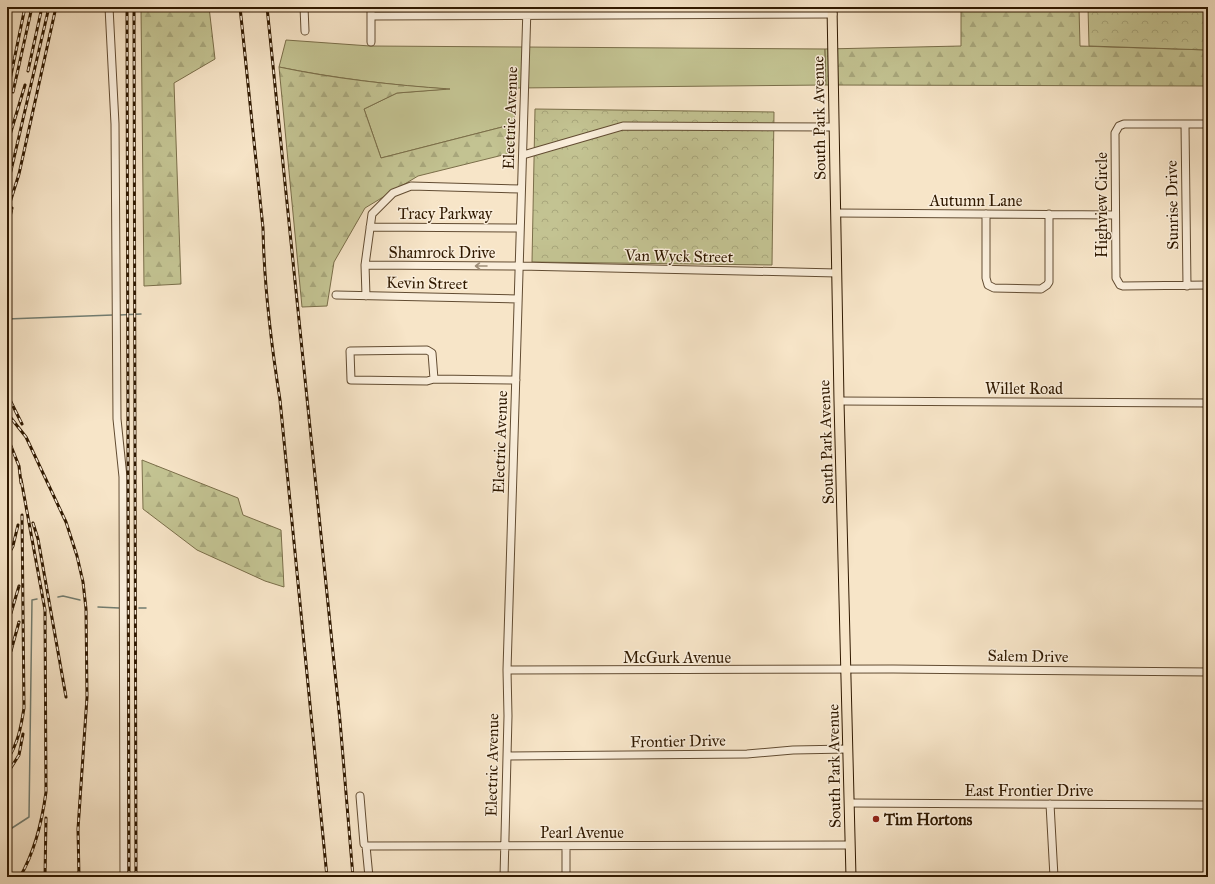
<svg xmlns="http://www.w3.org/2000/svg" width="1215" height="884" viewBox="0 0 1215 884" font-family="'IM FELL Great Primer',serif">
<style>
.green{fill:#c3c392;stroke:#7a6e49}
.forest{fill:url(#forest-firs);stroke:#7a6e49}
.park{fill:url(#park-crowns);stroke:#7a6e49}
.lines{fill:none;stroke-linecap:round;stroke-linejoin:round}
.stream{stroke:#727c70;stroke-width:1.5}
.minor-casing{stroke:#624c32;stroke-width:9}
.major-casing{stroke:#301900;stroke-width:11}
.minor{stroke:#faeedb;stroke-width:7}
.major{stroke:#f7e5c8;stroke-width:9}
.rail-casing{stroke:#301900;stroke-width:3}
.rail{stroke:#faeedb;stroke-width:1.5;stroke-dasharray:4.5;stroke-linecap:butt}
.oneway{stroke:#9f8e78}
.poi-dot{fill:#8f2418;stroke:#faeedb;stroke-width:1.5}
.labels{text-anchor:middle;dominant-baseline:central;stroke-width:3;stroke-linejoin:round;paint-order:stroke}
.street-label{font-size:16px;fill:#301900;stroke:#faeedb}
.poi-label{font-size:16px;font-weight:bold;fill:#301900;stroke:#faeedb;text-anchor:start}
</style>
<defs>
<pattern id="forest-firs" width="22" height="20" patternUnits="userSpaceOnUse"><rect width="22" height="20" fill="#c3c392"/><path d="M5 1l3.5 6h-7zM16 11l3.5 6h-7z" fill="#a8a77c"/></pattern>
<pattern id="park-crowns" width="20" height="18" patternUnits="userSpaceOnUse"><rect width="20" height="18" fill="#c3c392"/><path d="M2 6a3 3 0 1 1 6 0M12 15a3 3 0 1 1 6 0" fill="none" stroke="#a8a77c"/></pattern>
</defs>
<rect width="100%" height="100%" fill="#f7e5c8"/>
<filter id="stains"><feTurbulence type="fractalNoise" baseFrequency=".005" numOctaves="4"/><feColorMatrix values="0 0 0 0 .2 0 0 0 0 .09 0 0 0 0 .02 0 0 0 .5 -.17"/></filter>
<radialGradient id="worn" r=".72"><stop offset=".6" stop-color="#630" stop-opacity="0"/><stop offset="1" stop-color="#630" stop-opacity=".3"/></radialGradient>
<path class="green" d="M286 40 370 46 825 49 826 85 516 88 514 124 381 158 364 109 397 93 446 89C390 85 334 78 279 67Z"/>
<path class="forest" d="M141 7H209L215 59 174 83 181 284 144 286Z
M961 7H1079L1080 46 1208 50V86L826 85 825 49 961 46Z
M279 67C336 79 393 85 450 89L397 93 364 109 381 158 514 124 511 153 418 176 365 208 334 262 327 306 302 307Z
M142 460 238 498 243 515 281 530 284 587 265 581 197 550 143 509Z"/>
<path class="park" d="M533 7H629V8L533 9Z
M1088 7H1208V50L1089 46Z
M535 109 774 112 772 265 532 262Z"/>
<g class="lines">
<path class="stream" d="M119 315 141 314
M7 319 113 315
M58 597 63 596 80 600
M98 607 119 608
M139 608H146
M7 828H12L29 817 32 600 37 599"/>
<g class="minor-casing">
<path id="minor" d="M109 7 115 124 117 419 123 477 124 877
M304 7 305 31
M371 7V42
M371 16 833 14
M1185 124 1187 286
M1208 124H1124L1119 126 1115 133 1116 278 1120 285 1123 286 1208 285
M523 155 623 126 834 127
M836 213 1115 215
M986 214V278L988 285 994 288 1041 289 1047 285 1049 282V214
M370 227 520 228
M365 265 520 266 837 273
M336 295 518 299
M366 296 365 265 372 214 393 193 411 186 521 189
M427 350 432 353 434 379 427 381 351 380 350 351Z
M434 379 516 380
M839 401 1208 403
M507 670 893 669 1208 672
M507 756 747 754 793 750 848 749
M360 796 364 844 366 846 850 845
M850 803 1208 805
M1050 804 1054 877
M366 846 369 877
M566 846V877
M504 877 508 716 507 670 527 7"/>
</g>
<g class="major-casing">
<path id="major" d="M832 7 839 401 851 877"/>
</g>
<use href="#minor" class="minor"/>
<use href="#major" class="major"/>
<g class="rail-casing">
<path id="rail" d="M127 7 129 877
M134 7 136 877
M240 7 263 228C264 286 271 343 280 400L327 877
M267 7 340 721 353 877
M28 71 42 7
M13 92 32 7
M7 131 10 80 25 7
M7 145 25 85
M7 188 49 7
M7 212 19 174 56 7
M7 231 12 208
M7 394 22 424
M7 413 26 437 66 522 77 556 83 582 86 609 87 697 78 829 79 877
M7 436 19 466 21 483
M33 523 38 539 66 697
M7 557 13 546 18 525
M7 620 11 613 19 586
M7 657 11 651 19 622
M7 760C18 744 21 727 24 708L22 515
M7 774 19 755 23 734
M20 877C35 851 42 822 46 792L45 610 21 479
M45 877 46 818"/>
</g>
<use href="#rail" class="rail"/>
</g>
<defs><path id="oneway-shaft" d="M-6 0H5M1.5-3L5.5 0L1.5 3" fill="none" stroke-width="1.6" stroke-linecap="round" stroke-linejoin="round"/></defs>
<use class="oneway" href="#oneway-shaft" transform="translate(481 266) rotate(-180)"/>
<circle class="poi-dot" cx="876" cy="819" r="4"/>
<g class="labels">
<g class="street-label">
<text transform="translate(510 118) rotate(-88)">Electric Avenue</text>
<text transform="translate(819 118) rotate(-91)">South Park Avenue</text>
<text x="976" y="200">Autumn Lane</text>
<text transform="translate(1101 205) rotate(-90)">Highview Circle</text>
<text transform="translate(1172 205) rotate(-91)">Sunrise Drive</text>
<text x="445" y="213">Tracy Parkway</text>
<text x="442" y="252">Shamrock Drive</text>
<text transform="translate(679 256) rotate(1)">Van Wyck Street</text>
<text transform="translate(427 283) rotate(1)">Kevin Street</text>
<text x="1024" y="388">Willet Road</text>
<text transform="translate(500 442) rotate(-88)">Electric Avenue</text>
<text transform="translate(826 442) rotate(-92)">South Park Avenue</text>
<text transform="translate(1028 656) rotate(1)">Salem Drive</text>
<text x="677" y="657">McGurk Avenue</text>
<text transform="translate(678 741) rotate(-1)">Frontier Drive</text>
<text transform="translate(492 765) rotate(-89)">Electric Avenue</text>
<text transform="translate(834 766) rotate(-91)">South Park Avenue</text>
<text x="1029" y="790">East Frontier Drive</text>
<text x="582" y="832">Pearl Avenue</text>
</g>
<g class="poi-label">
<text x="884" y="819">Tim Hortons</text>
</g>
</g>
<rect width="1215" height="884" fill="none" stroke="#f7e5c8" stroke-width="24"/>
<rect x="8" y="8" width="1199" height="868" fill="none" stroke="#301900" stroke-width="2"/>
<rect x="12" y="12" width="1191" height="860" fill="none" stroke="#301900"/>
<rect width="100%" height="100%" filter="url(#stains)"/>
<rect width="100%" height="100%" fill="url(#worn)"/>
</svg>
